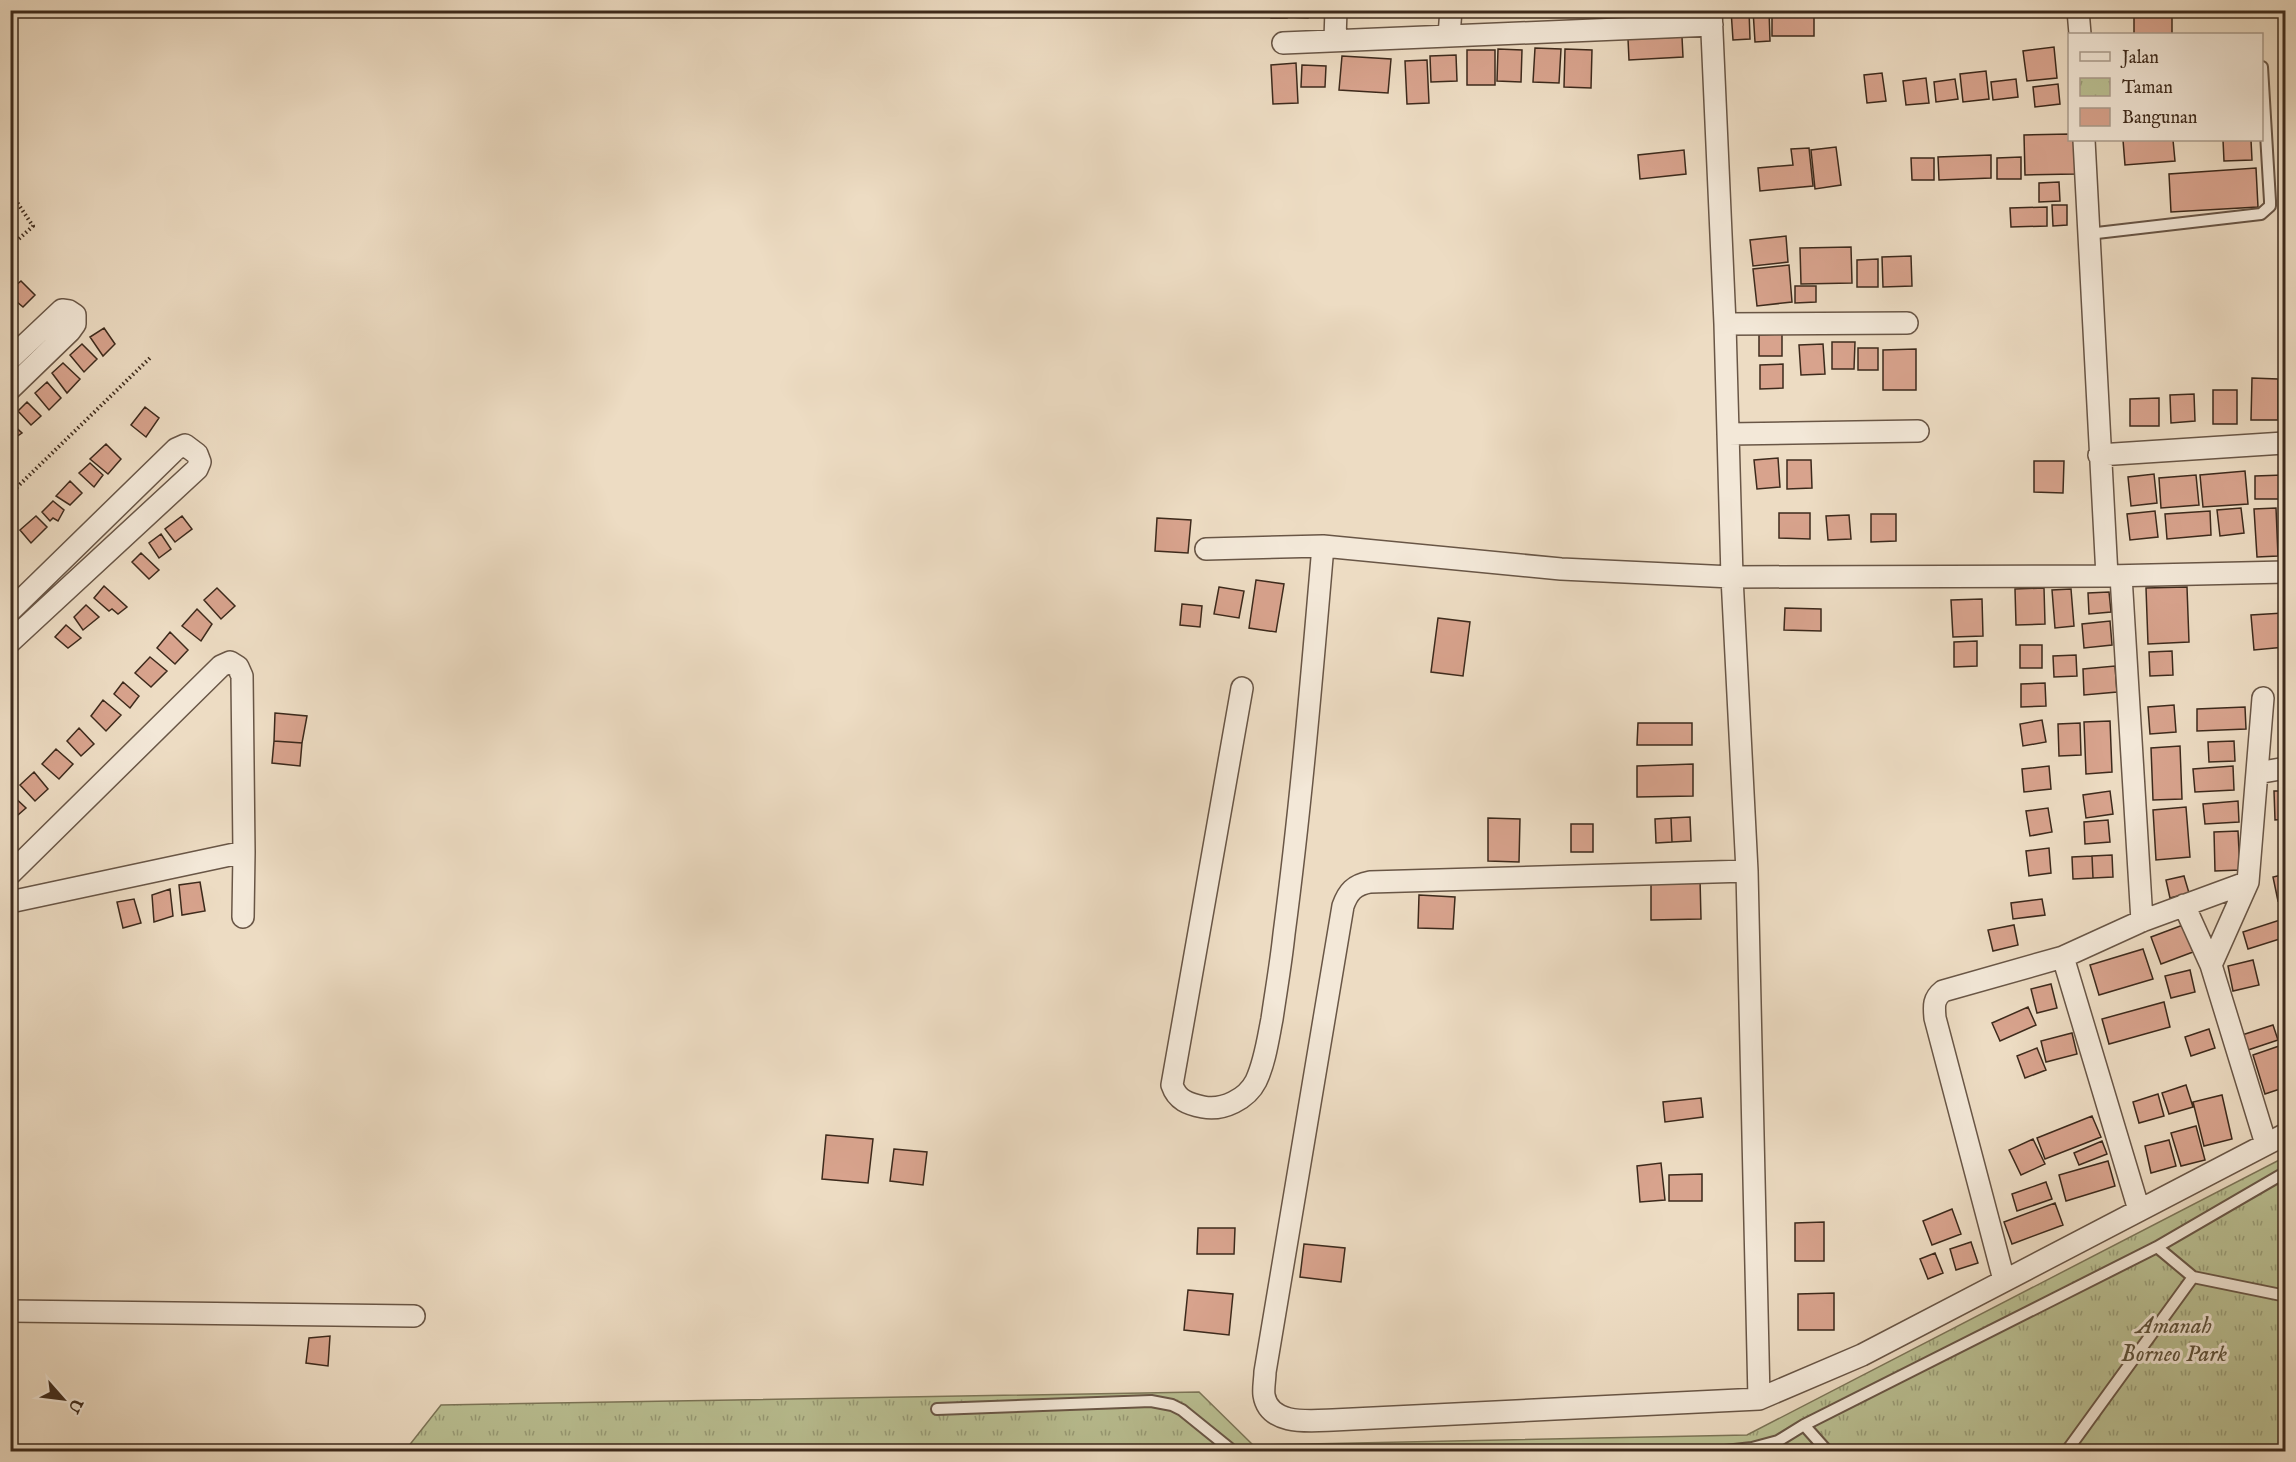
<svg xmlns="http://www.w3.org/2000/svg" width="2296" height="1462" viewBox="0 0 2296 1462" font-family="'IM FELL English',serif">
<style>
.park{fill:url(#park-tufts);stroke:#7c7558;stroke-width:1.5}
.building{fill:#d8a38d;stroke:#3d2a1c;stroke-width:1.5}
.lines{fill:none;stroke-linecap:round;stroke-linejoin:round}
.service-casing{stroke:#695646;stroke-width:14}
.minor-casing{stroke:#695646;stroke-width:24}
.path{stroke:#3d2a1c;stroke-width:4;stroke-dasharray:1.5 3;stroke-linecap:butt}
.service{stroke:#f3e8d8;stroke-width:10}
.minor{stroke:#f3e8d8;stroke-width:21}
.labels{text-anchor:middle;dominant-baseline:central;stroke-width:6;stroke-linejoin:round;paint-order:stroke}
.park-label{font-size:24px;font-style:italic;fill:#5c503a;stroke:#f3e8d8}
</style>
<defs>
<pattern id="park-tufts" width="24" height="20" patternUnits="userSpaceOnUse" patternTransform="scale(1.5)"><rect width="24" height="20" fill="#bac093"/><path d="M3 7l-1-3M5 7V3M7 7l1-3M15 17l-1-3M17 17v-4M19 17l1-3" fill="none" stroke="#989c77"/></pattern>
</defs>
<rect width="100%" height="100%" fill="#eddcc3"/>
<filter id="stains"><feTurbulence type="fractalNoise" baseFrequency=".00333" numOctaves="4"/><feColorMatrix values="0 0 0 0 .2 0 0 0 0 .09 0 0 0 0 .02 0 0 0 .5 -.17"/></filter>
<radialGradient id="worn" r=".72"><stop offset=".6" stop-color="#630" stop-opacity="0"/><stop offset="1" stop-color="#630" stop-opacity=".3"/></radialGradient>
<path class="park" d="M2285 1157V1451L404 1452 441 1405 1199 1392 1253 1445 1747 1435Z"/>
<path class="building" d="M1271 10H1286L1287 18H1271Z
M1290 10H1309L1308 18 1289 17Z
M1731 10H1749L1750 39 1733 40Z
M1753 10H1769L1770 41 1755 42Z
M1772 10H1814V36H1772Z
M2134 12 2172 13V34H2134Z
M1682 37 1683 57 1629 60 1628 39Z
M2054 47 2057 78 2027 81 2023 51Z
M1535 48 1561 49 1559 83 1533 82Z
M1498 49 1522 50 1521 82 1497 81Z
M1565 49 1592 50 1591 88 1564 87Z
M1467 50H1495V85H1467Z
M1456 55 1457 81 1431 82 1430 56Z
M1342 56 1391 59 1388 93 1339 90Z
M1427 60 1429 103 1407 104 1405 61Z
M1296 63 1298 103 1273 104 1271 65Z
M1302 65 1326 66 1325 87H1301Z
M1986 71 1989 99 1963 102 1960 74Z
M1882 73 1886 101 1867 103 1864 75Z
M1926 78 1929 103 1906 105 1903 81Z
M1955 79 1958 99 1936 102 1934 82Z
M2016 79 2018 97 1993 100 1991 82Z
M2058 84 2060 104 2035 107 2033 87Z
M2070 134V140H2074L2075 174 2025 175 2024 135Z
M2123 140H2173L2175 161 2125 165Z
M2223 140H2251L2252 160 2224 161Z
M1836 147 1841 185 1815 189 1811 150Z
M1809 148 1813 186 1760 191 1758 168 1793 165 1791 149Z
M1684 150 1686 174 1640 179 1638 155Z
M1991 155V178L1939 180 1938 157Z
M2021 157V179H1997V158Z
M1911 158H1934V180H1912Z
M2256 168 2258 207 2171 212 2169 174Z
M2059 182 2060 201 2039 202V183Z
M2052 205H2067V225L2053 226Z
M2047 207V226L2011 227 2010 208Z
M1786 236 1788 262 1753 266 1750 240Z
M1851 247 1852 283 1801 284 1800 248Z
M1911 256 1912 286 1883 287 1882 257Z
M1878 259V287H1857V260Z
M1789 265 1792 302 1757 306 1753 269Z
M21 281 35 295 23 307 10 296V290Z
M1795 286H1816V302L1795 303Z
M104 328 115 344 103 356 90 337Z
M1782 334V356H1759V335Z
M1832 342H1855L1854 369H1832Z
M82 344 97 359 84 372 70 355Z
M1823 344 1825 374 1801 375 1799 345Z
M1858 348H1878V370H1858Z
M1916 349V390H1883V350Z
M63 363 80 379 67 393 52 373Z
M1783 364V388L1760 389V365Z
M2282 375H2286V416H2283Z
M2252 378 2278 379V420H2251Z
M47 382 61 398 49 410 35 393Z
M2213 390H2237V424H2213Z
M2194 394 2195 421 2171 423 2170 395Z
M2159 398V426H2130V399Z
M27 402 41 416 31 425 18 411Z
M145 407 159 418 146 437 131 425Z
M10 422 22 433 10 441Z
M106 444 121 459 108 474 90 459Z
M1778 458 1780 487 1757 489 1754 460Z
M1787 460H1811L1812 488 1787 489Z
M2034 461H2064L2063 493 2034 492Z
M90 463 103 475 94 487 79 473Z
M2245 471 2248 504 2203 507 2200 475Z
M2154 474 2157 503 2131 506 2128 477Z
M2196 475 2199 505 2161 508 2159 478Z
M2283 475V499H2255V476Z
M70 481 82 493 70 505 56 496Z
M53 501 64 510 58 521 53 518 50 521 42 512Z
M2279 504H2286V518H2279Z
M2241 508 2244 533 2220 536 2217 510Z
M2276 508 2278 556 2257 557 2254 509Z
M2155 511 2158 537 2130 540 2127 514Z
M2210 511 2211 535 2167 539 2165 514Z
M1779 513H1810V539L1779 538Z
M1871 514H1896V541L1871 542Z
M1849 515 1851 539 1828 540 1826 516Z
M36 516 47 527 31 543 20 530Z
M182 516 192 529 175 542 165 529Z
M1157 518 1191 520 1188 553 1155 551Z
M161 534 171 549 159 558 149 543Z
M141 553 159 570 149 579 132 562Z
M1256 580 1284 584 1276 632 1249 628Z
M104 586 127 607 118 614 112 609 109 611 94 598Z
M1219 587 1244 591 1239 618 1214 614Z
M2187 587 2189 642 2148 644 2146 588Z
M217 588 235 606 221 619 204 600Z
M2044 588 2045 624 2016 625 2015 589Z
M2071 589 2074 626 2055 628 2052 590Z
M2109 592 2111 612 2089 614 2088 593Z
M1982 599 1983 636 1953 637 1951 600Z
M1182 604 1202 606 1200 627 1180 625Z
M86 605 99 617 83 630 74 617Z
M1785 608 1821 609V631L1784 630Z
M197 609 212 624 201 641 182 626Z
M2283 613 2285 647 2254 650 2251 615Z
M1438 618 1470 622 1463 676 1431 672Z
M2110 621 2112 645 2084 648 2082 624Z
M66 625 81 638 68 648 55 637Z
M170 632 188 650 175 664 157 648Z
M1977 641V666L1954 667V642Z
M2020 645H2042V668H2020Z
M2172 651 2173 675 2150 676 2149 652Z
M2076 655 2077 676 2054 677 2053 656Z
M150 657 167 671 151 687 135 673Z
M2115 666 2117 692 2084 695 2083 669Z
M123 682 139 696 130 708 114 694Z
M2045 683 2046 706 2021 707V684Z
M103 700 121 715 106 731 91 716Z
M2283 700H2286V744H2282Z
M2174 705 2176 732 2150 734 2148 707Z
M2245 707 2246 729 2197 731V709Z
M275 713 307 716 302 743 274 741Z
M2042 720 2046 742 2023 746 2020 724Z
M2110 721 2112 772 2086 774 2084 722Z
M1638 723H1692V745H1637Z
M2080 723 2081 755 2059 756 2058 724Z
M79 728 94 744 81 756 67 741Z
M274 741 302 743 300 766 272 763Z
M2234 741 2235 761 2209 762 2208 742Z
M2180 746 2182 799 2153 800 2151 748Z
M56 749 73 764 59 779 42 764Z
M1693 764V796L1637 797V766Z
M2049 766 2051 789 2024 792 2022 769Z
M2233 766 2234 790 2195 792 2193 769Z
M34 772 48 789 35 801 20 785Z
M2110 791 2113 814 2086 818 2083 795Z
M2274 791H2286V819L2275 820Z
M11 794 26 808 12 820 10 819Z
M2238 801 2239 822 2205 824 2203 804Z
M2186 807 2190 857 2156 860 2153 810Z
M2048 808 2052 832 2030 836 2026 811Z
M1690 817 1691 841 1672 842 1671 818Z
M1488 818 1520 819 1519 862 1488 861Z
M1671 818 1672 842 1656 843 1655 819Z
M2108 820 2110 842 2085 844 2084 822Z
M1571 824H1593V852H1571Z
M2238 831 2240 870 2215 871 2214 832Z
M2049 848 2051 873 2029 876 2026 851Z
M2112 855 2113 877 2093 878 2092 856Z
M2092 856 2093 878 2073 879 2072 857Z
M2286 874V899L2278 901 2273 877Z
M2184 876 2189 893 2170 898 2166 880Z
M1700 879 1701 919 1651 920V880Z
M200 882 205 911 182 915 179 885Z
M170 889 173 916 154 922 152 895Z
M1419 895 1455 897 1453 929 1418 928Z
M134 899 141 923 123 928 117 902Z
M2042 899 2045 915 2013 919 2011 903Z
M2286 918V937L2248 949 2243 932Z
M2014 925 2018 945 1993 951 1988 930Z
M2183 925 2193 952 2161 964 2151 937Z
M2143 949 2153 979 2099 995 2090 965Z
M2253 960 2259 985 2233 991 2228 966Z
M2190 970 2195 992 2171 998 2165 976Z
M2051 984 2057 1008 2037 1013 2031 989Z
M2164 1002 2170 1027 2109 1044 2102 1019Z
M2028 1007 2036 1025 2000 1041 1992 1023Z
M2273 1025 2278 1040 2248 1050 2242 1035Z
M2209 1029 2215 1048 2191 1056 2185 1037Z
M2072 1033 2077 1054 2046 1062 2041 1041Z
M2282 1045 2286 1056V1087L2265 1094 2253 1055Z
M2037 1048 2046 1070 2025 1078 2017 1056Z
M2186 1085 2193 1107 2169 1114 2162 1093Z
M2158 1094 2164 1116 2139 1123 2133 1102Z
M2222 1095 2232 1139 2204 1146 2193 1102Z
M1701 1098 1703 1117 1665 1122 1663 1102Z
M2092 1116 2101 1137 2045 1159 2037 1138Z
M2196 1126 2205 1160 2181 1166 2171 1133Z
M826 1135 873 1139 868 1183 822 1179Z
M2033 1139 2045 1164 2021 1175 2009 1150Z
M2169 1140 2176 1166 2151 1173 2145 1146Z
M2102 1141 2107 1154 2079 1165 2074 1153Z
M894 1149 927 1152 923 1185 890 1181Z
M2108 1161 2115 1186 2066 1201 2059 1175Z
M1661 1163 1665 1200 1640 1202 1637 1166Z
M1702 1174V1201H1669V1175Z
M2046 1182 2052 1199 2017 1211 2012 1194Z
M2055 1203 2063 1225 2012 1244 2004 1222Z
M1952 1209 1961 1234 1932 1245 1923 1221Z
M1824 1222V1261H1795V1223Z
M1198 1228H1235L1234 1254H1197Z
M1971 1242 1978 1263 1956 1270 1950 1249Z
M1304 1244 1345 1248 1341 1282 1300 1277Z
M1935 1253 1943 1273 1928 1279 1920 1259Z
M1188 1290 1233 1294 1229 1335 1184 1330Z
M1834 1293V1330H1798V1294Z
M330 1336 328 1366 306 1363 309 1338Z"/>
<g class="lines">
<g class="service-casing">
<path id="service" d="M2088 234 2261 214 2270 206V201L2262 67
M2157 1247 2286 1172
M937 1409 1151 1401 1172 1405 1182 1410 1234 1452
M1804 1425 1828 1452
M1593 1452H1641
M1716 1452 1752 1448 1778 1441 1804 1425 2157 1247 2193 1277 2286 1296
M2066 1452 2193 1277"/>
</g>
<g class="minor-casing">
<path id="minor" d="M1711 10 1725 324 1732 577 1747 871 1759 1399
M2078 10 2080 34
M1449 35 1451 10
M1335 39 1336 10
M1283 43 1712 25
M2084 140 2107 576
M1725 324 1907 323
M10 359 62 310 69 311 75 315V324L70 331 10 389
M1728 434 1918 431
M2099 455 2284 443
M1206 549 1323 546 1561 569 1732 577 2107 576 2286 572
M2121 576 2142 921
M10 611 176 449 185 445 197 454 200 462 197 469 10 642
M1242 688 1172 1085C1177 1100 1188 1104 1203 1107 1223 1111 1247 1099 1256 1081 1265 1062 1268 1039 1272 1019 1276 991 1281 963 1284 934 1301 805 1312 675 1323 546
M2257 773 2286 768
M1747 871 1370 882C1354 885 1348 892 1343 906L1265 1372C1265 1379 1263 1388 1264 1395 1269 1426 1310 1421 1333 1420L1759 1399 1862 1355 2286 1134
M10 874 221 666 230 662 238 667 242 676 244 852 10 902
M2184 905 2211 965 2266 1144
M243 917 244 852
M2063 957 2139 1210
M2211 965 2248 882 2263 698
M2004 1280 1935 1018C1934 1006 1933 999 1943 991L2063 957 2142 921 2248 882
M10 1311 414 1316"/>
</g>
<path class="path" d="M10 192 33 226 10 247
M10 494 152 356"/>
<use href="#service" class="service"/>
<use href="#minor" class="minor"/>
</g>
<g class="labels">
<g class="park-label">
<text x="2174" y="1326">Amanah<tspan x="2174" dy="28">Borneo Park</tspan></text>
</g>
</g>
<rect width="2296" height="1462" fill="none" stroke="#eddcc3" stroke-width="36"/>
<rect x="12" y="12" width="2272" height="1438" fill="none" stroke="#3d2a1c" stroke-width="3"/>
<rect x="18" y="18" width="2260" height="1426" fill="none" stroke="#3d2a1c" stroke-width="1.5"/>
<rect x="2068" y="33" width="195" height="108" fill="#f3e8d8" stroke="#aa9c8d" stroke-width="1.5"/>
<rect x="2080" y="52" width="30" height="9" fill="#f3e8d8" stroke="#aa9c8d" stroke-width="1.5"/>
<text x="2122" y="63" font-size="18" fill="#3d2a1c">Jalan</text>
<rect x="2080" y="78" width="30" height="18" fill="url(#park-tufts)" stroke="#aa9c8d" stroke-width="1.5"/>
<text x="2122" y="93" font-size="18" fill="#3d2a1c">Taman</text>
<rect x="2080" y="108" width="30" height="18" fill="#d8a38d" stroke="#aa9c8d" stroke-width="1.5"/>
<text x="2122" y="123" font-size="18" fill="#3d2a1c">Bangunan</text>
<g transform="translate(63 1399) rotate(118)" stroke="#f3e8d8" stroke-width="4.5" paint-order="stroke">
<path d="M0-4.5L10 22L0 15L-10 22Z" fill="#3d2a1c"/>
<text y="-9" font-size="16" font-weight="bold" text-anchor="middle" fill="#3d2a1c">U</text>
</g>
<rect width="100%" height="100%" filter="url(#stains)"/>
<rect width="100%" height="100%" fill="url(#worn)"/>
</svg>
